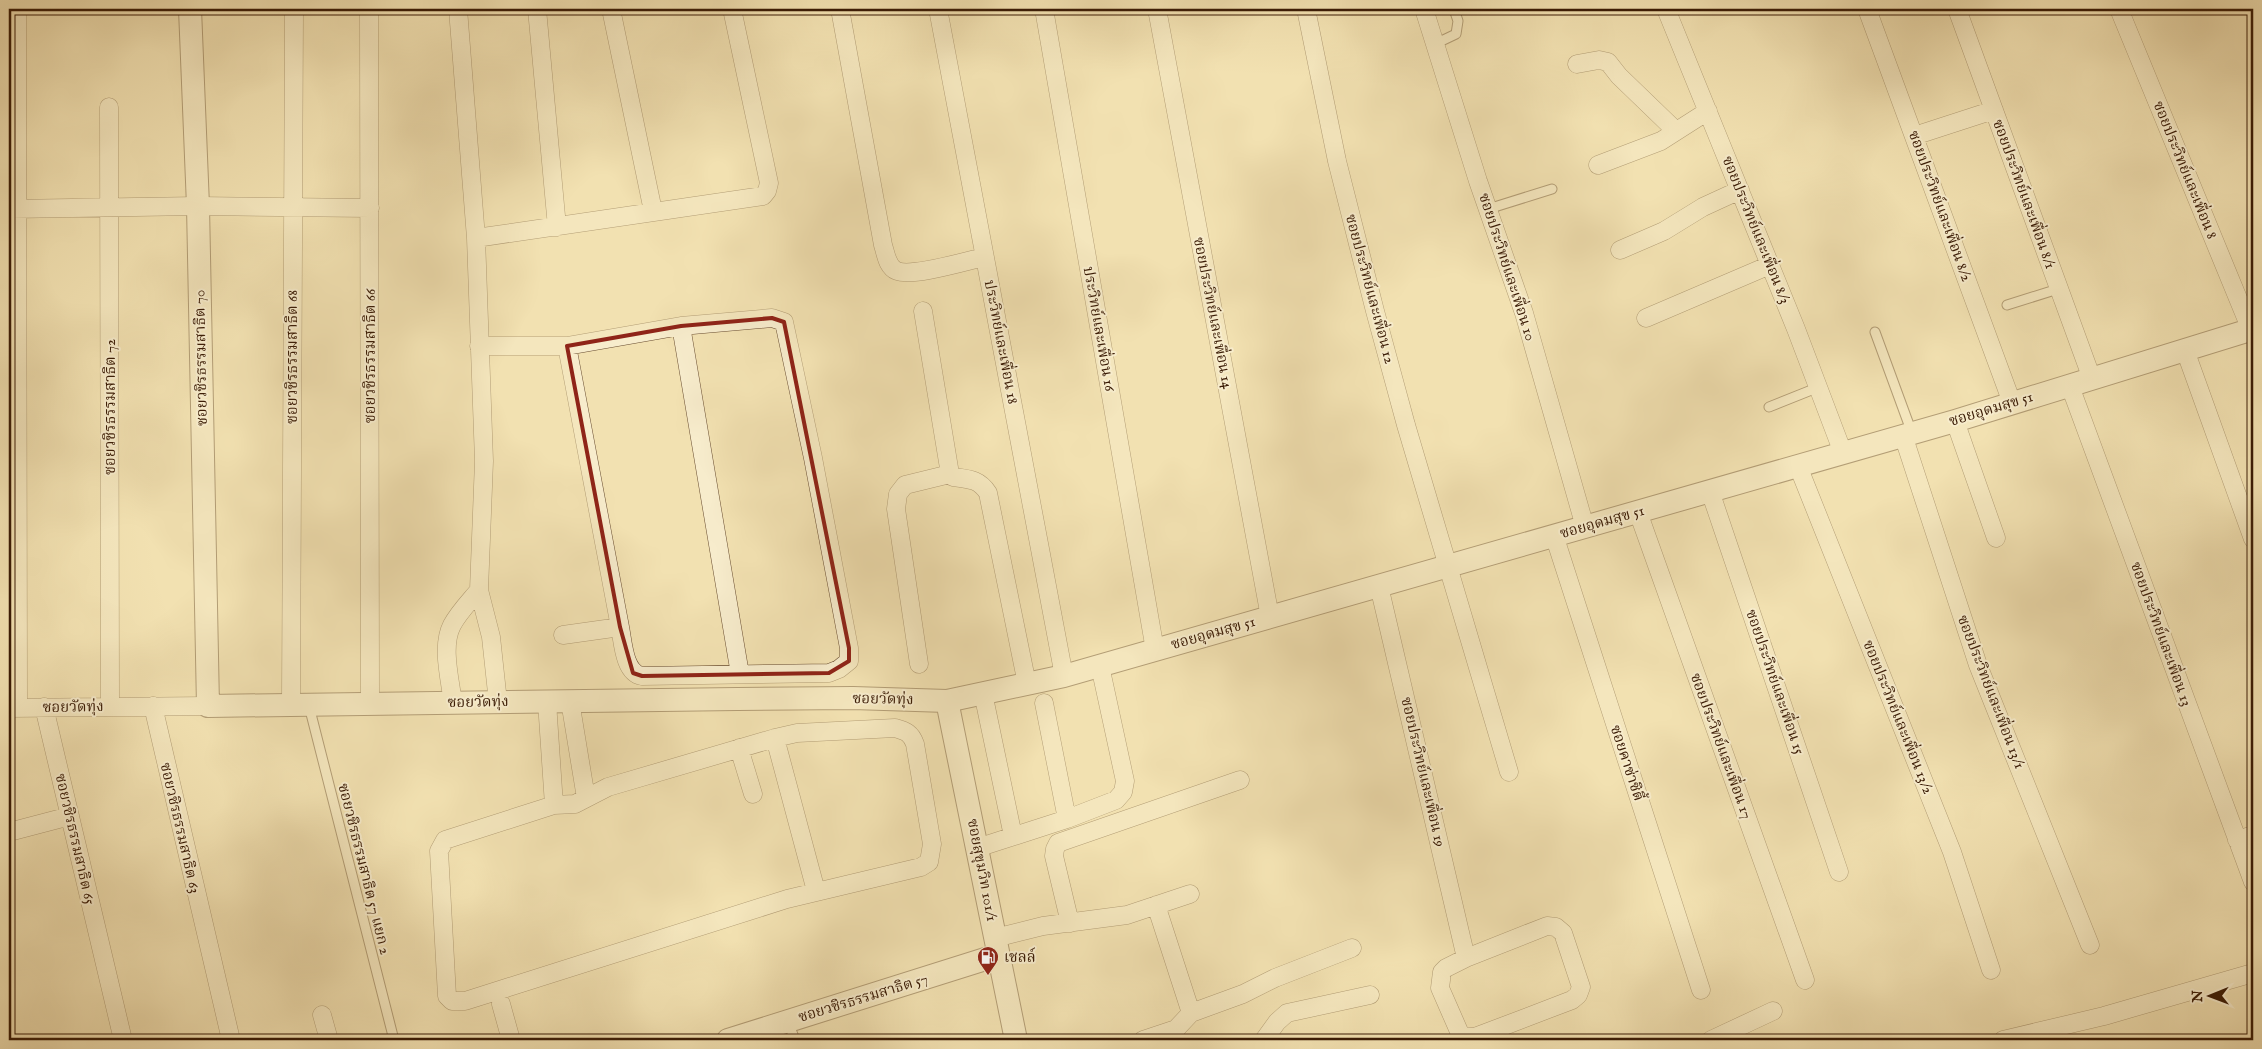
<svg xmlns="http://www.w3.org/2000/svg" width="2262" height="1049" viewBox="0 0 2262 1049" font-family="'IM FELL English','Noto Serif Thai',serif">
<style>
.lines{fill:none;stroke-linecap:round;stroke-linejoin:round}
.service-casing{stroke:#684c30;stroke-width:11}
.minor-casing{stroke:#684c30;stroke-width:19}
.tertiary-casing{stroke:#684c30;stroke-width:24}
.service{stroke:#f7eccc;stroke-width:9}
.minor{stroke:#f7eccc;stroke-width:18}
.tertiary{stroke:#f7eccc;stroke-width:22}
.marked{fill:none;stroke:#8f2418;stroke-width:4;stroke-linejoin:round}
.labels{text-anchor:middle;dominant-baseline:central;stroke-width:4;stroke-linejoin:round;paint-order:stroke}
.street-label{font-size:15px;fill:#3a1b05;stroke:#f7eccc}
.poi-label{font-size:15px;fill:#3a1b05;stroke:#f7eccc;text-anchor:start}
</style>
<rect width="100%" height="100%" fill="#f2e1b1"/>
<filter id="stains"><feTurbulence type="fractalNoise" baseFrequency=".004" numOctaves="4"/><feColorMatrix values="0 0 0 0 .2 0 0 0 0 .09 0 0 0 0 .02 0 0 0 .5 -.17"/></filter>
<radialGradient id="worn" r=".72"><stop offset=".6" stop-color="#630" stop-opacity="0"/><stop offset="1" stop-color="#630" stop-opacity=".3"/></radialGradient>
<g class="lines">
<g class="service-casing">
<path id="service" d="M1435 44 1456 34 1458 21 1454 9
M1488 209 1552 189
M2007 305 2058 289
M1875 332 1912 433
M1769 407 1819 387
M309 706 394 1040
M788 1022 795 1040"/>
</g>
<g class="minor-casing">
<path id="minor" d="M17 9 18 708
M369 9 370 704
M458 9 476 238 484 461 479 590 491 637 498 702
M537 9 557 227
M611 9 653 211
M840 9 883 245C886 254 887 267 897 271 913 277 966 261 984 257
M938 9 1064 676
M1044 9 1155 650
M1157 9 1270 617
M1306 9 1337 161 1375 311 1406 425 1509 772
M1424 9 1478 181 1524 313 1585 527
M1666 9 1796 329 1843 453
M1867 9 2012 403
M1957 9 2092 379
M2119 9 2251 330
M1577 64 1599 60 1608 62 1619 76 1676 131
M109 107 110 707
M1914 136 1994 110
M1598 165 1661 141 1708 111
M9 209 198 206 370 208
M476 238 763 196 767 191 769 183 732 9
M1620 250 1664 231 1703 207 1740 190
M923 311 950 474 953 477C969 479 979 479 988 493L1027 684
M1646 318 1770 265
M681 326 740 674
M479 346H567L681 326 772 318 784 322 813 458 849 648V661L839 669 829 673 642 676C624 673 623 642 620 627L567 346
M2185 350 2253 539
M2070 386 2253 882
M1955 421 1996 538
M1903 435 1978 665 2090 945
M1798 466 1952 852 1991 970
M1710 491 1839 872
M1638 512 1805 980
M1554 535 1701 990
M1379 586 1466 958
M563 635 620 627
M919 664 896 509 898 494 905 485 950 474
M983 693 1013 836
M570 701 586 798
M547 702 554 805
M453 703C450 679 441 646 452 625 459 612 470 601 479 590
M1044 703 1067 819
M291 705 294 9
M153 706 231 1040
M44 707 123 1040
M9 708 208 706
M895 728C906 731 911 733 915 744L932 844 929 862 921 867 787 899 465 1001H452L447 996 439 851 445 840 554 805 575 804 608 787 775 738 797 733Z
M775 738 816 891
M739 748 753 794
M9 832 70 816
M2237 840 2253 835
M977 848 1067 819 1116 800 1123 792 1125 781 1100 666
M1156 905 1191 1013
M1070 923 1054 856 1055 849 1058 843 1240 780
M1547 926 1556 927 1563 933 1581 987 1578 995 1572 1000 1475 1037 1461 1036 1440 988 1442 972 1446 968 1466 958Z
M995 938 1043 926 1127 915 1190 894
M501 1004 511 1040
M322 1015 329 1040
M1143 1040 1176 1029 1191 1013 1243 994 1275 978 1352 948
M1264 1040 1277 1022 1287 1013 1370 995
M1711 1040 1773 1011
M2003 1040 2104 1016 2253 973"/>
</g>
<g class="tertiary-casing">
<path id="tertiary" d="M190 9 198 206 208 706 737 699 853 698 947 701 1064 676 1955 421 2253 329
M947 701 1016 1040
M728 1040 998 955"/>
</g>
<use href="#service" class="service"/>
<use href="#minor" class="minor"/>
<use href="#tertiary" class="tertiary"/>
</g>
<path d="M0 0H2262V1049H0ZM772 318 784 322 849 648V661L829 673 642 676 633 673 620 627 567 346 681 326Z" fill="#f2e1b1" fill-opacity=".55" fill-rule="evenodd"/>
<path class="marked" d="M772 318 784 322 849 648V661L829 673 642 676 633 673 620 627 567 346 681 326Z"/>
<defs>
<g id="fuel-pin" transform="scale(1.125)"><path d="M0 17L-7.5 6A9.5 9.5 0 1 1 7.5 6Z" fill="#8f2418" stroke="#f7eccc"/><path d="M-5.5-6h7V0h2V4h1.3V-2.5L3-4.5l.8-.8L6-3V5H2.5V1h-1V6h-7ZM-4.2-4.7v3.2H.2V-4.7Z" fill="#fff"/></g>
</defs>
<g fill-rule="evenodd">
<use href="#fuel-pin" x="988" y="957"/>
</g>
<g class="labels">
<g class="street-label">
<text transform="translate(2185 170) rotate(68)">ซอยประวิทย์และเพื่อน 8</text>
<text transform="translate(2024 194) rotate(70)">ซอยประวิทย์และเพื่อน 8/1</text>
<text transform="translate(1940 206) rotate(70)">ซอยประวิทย์และเพื่อน 8/2</text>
<text transform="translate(1756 230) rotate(68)">ซอยประวิทย์และเพื่อน 8/3</text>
<text transform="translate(1507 267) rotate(72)">ซอยประวิทย์และเพื่อน 10</text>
<text transform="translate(1370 289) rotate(75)">ซอยประวิทย์และเพื่อน 12</text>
<text transform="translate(1213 313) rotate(79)">ซอยประวิทย์และเพื่อน 14</text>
<text transform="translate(1099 329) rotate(80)">ประวิทย์และเพื่อน 16</text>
<text transform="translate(1001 342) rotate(79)">ประวิทย์และเพื่อน 18</text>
<text transform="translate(370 356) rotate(-90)">ซอยวชิรธรรมสาธิต 66</text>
<text transform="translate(292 357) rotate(-90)">ซอยวชิรธรรมสาธิต 68</text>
<text transform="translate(201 358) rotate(-91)">ซอยวชิรธรรมสาธิต 70</text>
<text transform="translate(110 407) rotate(-90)">ซอยวชิรธรรมสาธิต 72</text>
<text transform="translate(1991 409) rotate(-17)">ซอยอุดมสุข 51</text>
<text transform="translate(1602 522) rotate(-16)">ซอยอุดมสุข 51</text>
<text transform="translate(1213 633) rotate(-16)">ซอยอุดมสุข 51</text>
<text transform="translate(2161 634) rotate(70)">ซอยประวิทย์และเพื่อน 13</text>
<text transform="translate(1775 682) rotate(71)">ซอยประวิทย์และเพื่อน 15</text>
<text transform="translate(1991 692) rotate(69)">ซอยประวิทย์และเพื่อน 13/1</text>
<text transform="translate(883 699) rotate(1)">ซอยวัดทุ่ง</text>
<text transform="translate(478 702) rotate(-1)">ซอยวัดทุ่ง</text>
<text transform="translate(73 707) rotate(-1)">ซอยวัดทุ่ง</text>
<text transform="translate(1898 717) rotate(68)">ซอยประวิทย์และเพื่อน 13/2</text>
<text transform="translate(1721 746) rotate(70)">ซอยประวิทย์และเพื่อน 17</text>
<text transform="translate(1627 763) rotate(72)">ซอยคาซ่าซิตี้</text>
<text transform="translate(1423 772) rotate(77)">ซอยประวิทย์และเพื่อน 19</text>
<text transform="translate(180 828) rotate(77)">ซอยวชิรธรรมสาธิต 63</text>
<text transform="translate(75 839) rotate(77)">ซอยวชิรธรรมสาธิต 65</text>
<text transform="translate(364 869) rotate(76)">ซอยวชิรธรรมสาธิต 57 แยก 2</text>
<text transform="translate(982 870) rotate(79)">ซอยสุขุมวิท 101/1</text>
<text transform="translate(863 998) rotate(-17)">ซอยวชิรธรรมสาธิต 57</text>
</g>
<g class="poi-label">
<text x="1004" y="957">เชลล์</text>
</g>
</g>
<rect width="2262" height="1049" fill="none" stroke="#f2e1b1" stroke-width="30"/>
<rect x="10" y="10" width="2242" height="1029" fill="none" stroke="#3a1b05" stroke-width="2.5"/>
<rect x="15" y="15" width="2232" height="1019" fill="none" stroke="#3a1b05"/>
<g transform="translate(2210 996) rotate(269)" stroke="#f7eccc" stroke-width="4" paint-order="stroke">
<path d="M0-4L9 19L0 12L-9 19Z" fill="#3a1b05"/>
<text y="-8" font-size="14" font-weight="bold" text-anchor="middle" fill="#3a1b05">N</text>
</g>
<rect width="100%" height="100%" filter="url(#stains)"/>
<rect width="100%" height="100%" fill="url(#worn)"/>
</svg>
